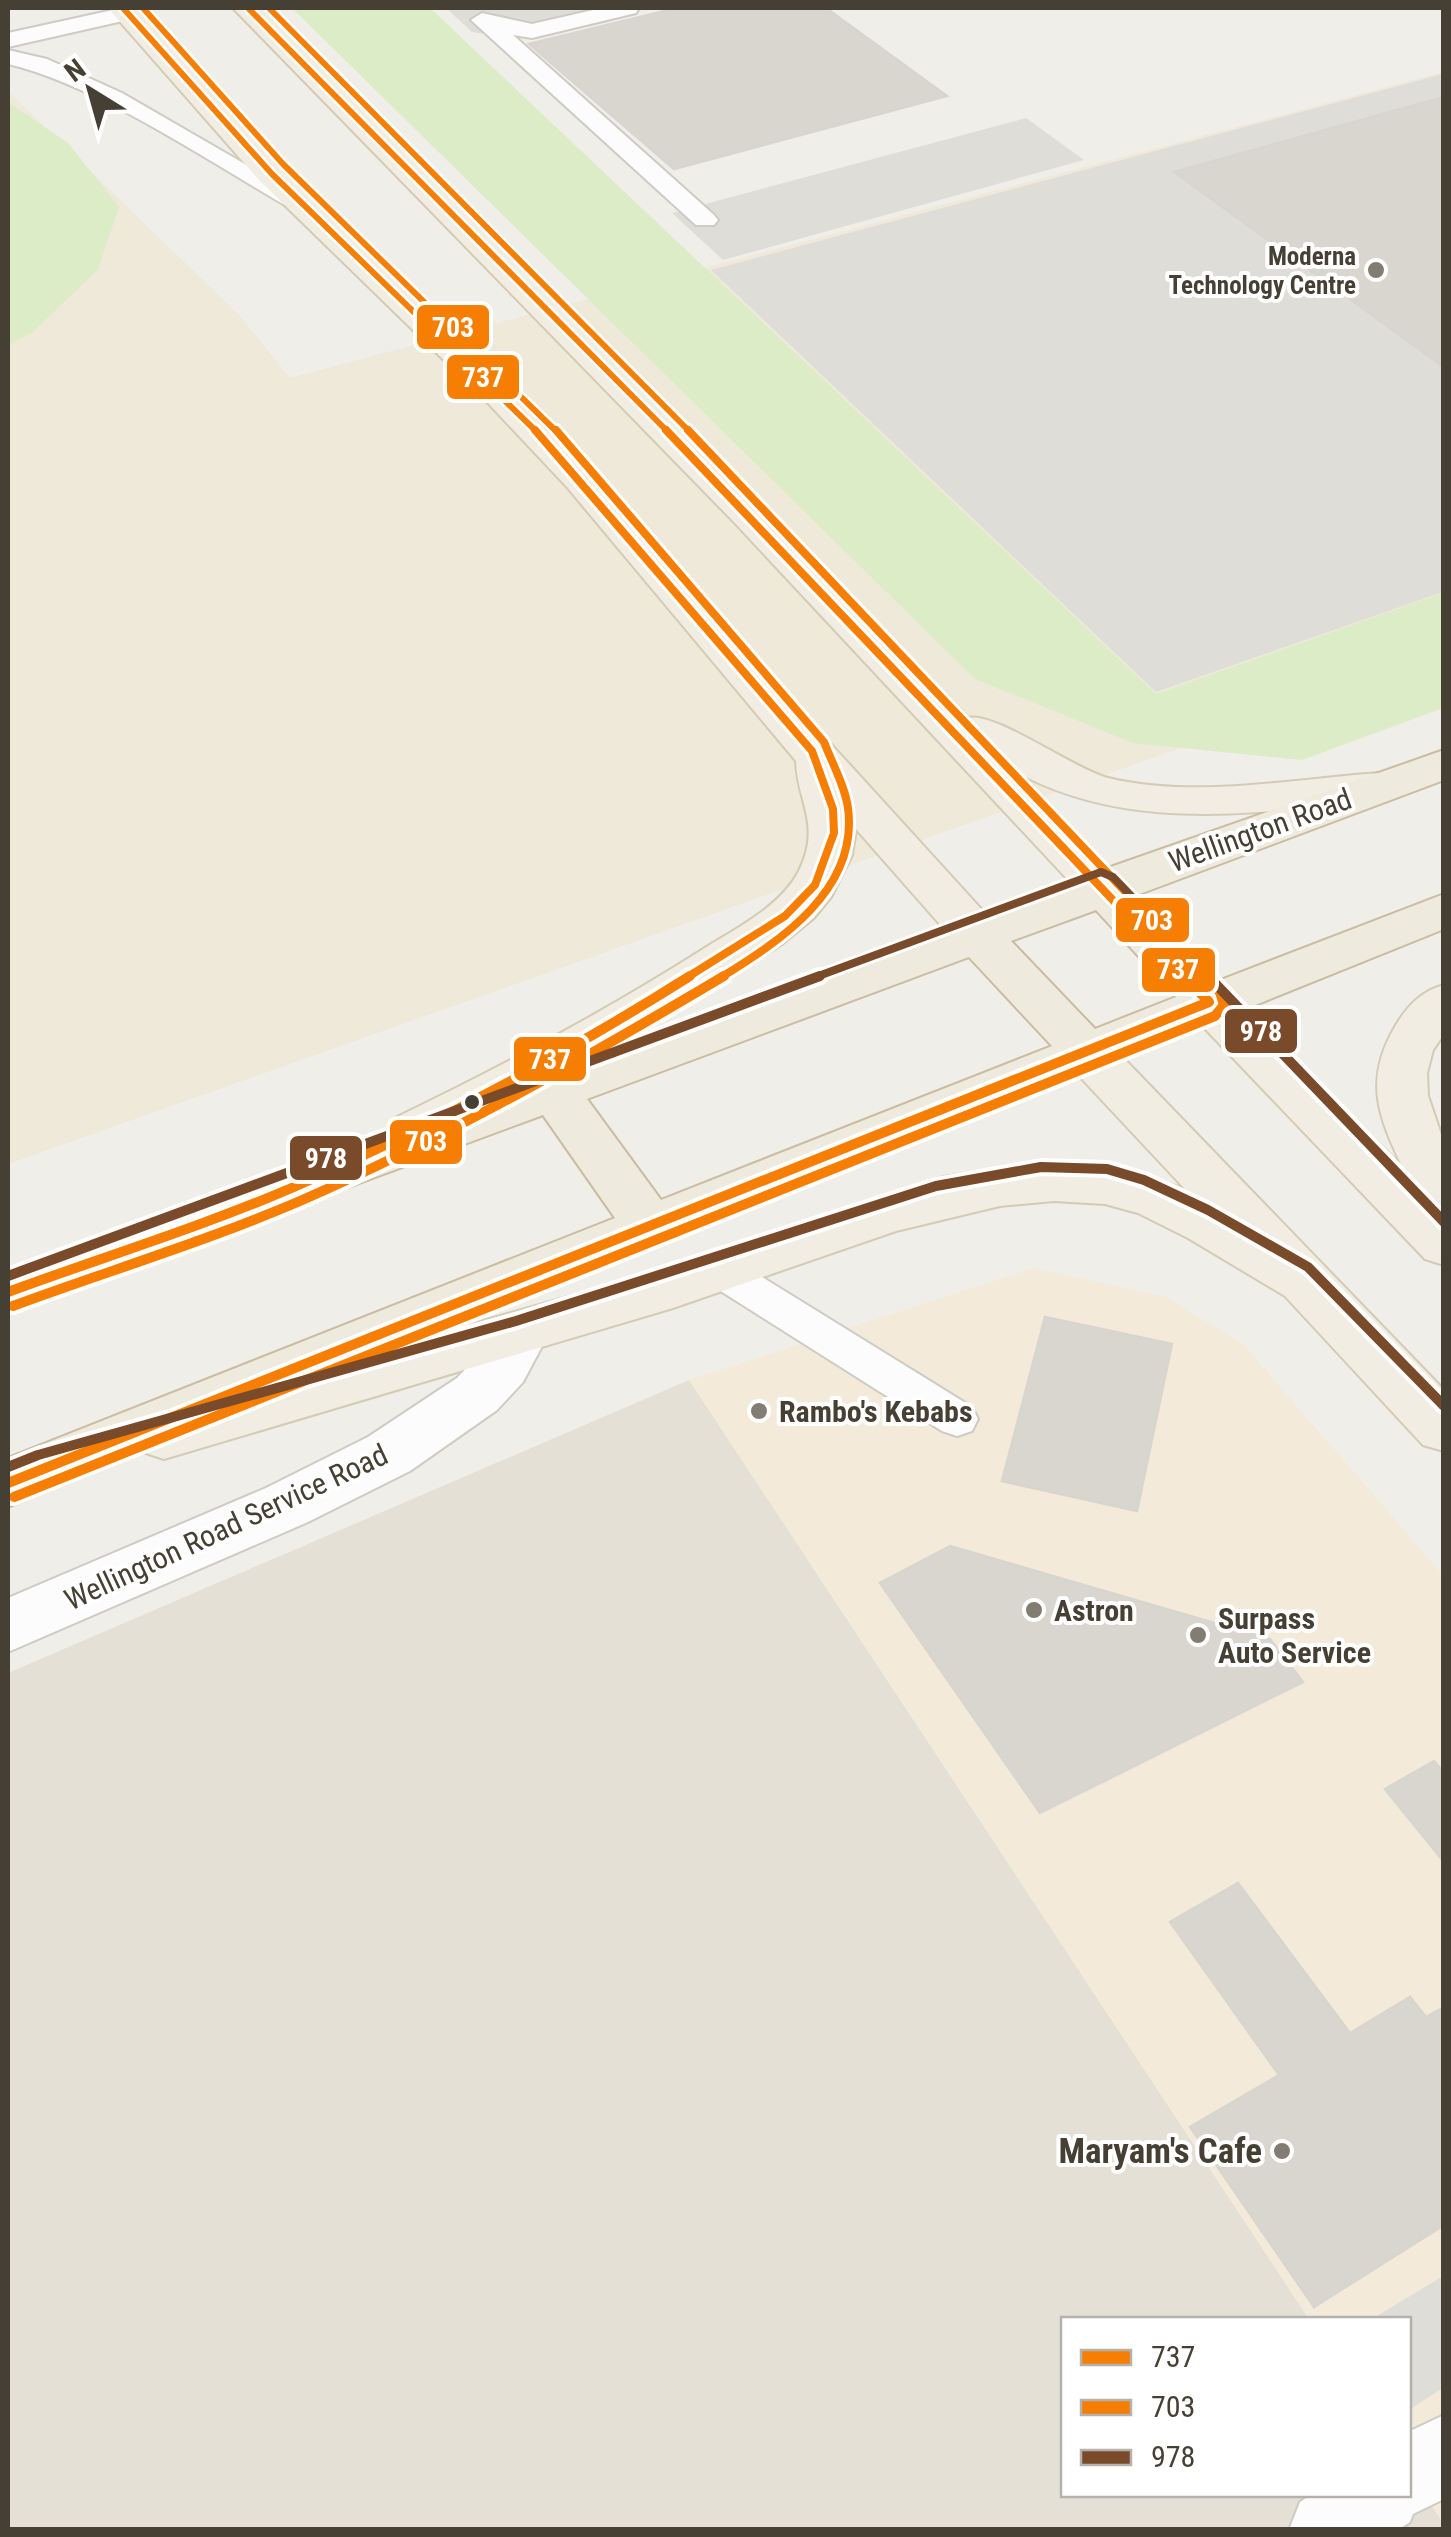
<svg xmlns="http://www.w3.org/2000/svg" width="1451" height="2537" viewBox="0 0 1451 2537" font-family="'Roboto Condensed',sans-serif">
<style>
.residential{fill:#e4e0d5}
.commercial{fill:#f4ead9}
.education{fill:#eee9d9}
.green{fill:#dcecc6}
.parking{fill:#dfddd8}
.building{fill:#d9d6d0;stroke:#d8d5ce;stroke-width:2.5}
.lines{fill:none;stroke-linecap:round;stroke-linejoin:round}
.service-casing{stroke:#cecbc5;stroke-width:4}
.minor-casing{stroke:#cecbc5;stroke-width:4}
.primary-casing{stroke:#d3cbb4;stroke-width:4}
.trunk-casing{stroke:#cabca1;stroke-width:4}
.service{fill:#fdfcfc;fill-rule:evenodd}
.minor{fill:#fdfcfc;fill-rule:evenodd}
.primary{fill:#f1ede2;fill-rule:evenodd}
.trunk{fill:#eeeadd;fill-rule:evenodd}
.bus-1-far2-casing{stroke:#fff;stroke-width:11}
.bus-1-far1-casing{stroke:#fff;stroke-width:14}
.bus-1-casing{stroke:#fff;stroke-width:18}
.bus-2-far2-casing{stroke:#fff;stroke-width:11}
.bus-2-far1-casing{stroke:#fff;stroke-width:14}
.bus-2-casing{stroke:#fff;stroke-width:18}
.bus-3-far1-casing{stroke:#fff;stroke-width:14}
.bus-3-casing{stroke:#fff;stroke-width:18}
.bus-1-far2{stroke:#f67f03;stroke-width:6}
.bus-1-far1{stroke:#f67f03;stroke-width:8}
.bus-1{stroke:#f67f03;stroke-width:10}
.bus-2-far2{stroke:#f67f03;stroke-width:6}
.bus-2-far1{stroke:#f67f03;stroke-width:8}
.bus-2{stroke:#f67f03;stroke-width:10}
.bus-3-far1{stroke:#7a4b2a;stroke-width:8}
.bus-3{stroke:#7a4b2a;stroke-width:10}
.poi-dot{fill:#827c73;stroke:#fff;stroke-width:4}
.bus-dot{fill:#463f34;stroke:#fff;stroke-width:4}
.labels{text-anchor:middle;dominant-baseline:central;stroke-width:8;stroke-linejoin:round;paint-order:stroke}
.far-poi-label{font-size:25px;font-weight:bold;fill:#463f34;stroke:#fff;text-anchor:end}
.street-label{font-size:30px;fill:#463f34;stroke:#fff}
.poi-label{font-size:30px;font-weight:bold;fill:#463f34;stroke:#fff;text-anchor:start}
.near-poi-label{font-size:35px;font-weight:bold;fill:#463f34;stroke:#fff;text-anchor:end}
.line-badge{stroke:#fff;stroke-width:4}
.badge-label{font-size:28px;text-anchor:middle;font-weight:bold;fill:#fff}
</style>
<rect width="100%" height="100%" fill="#f0eee8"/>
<path class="residential" d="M689 1380 1309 2319 1064 2320V2494H1408L1409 2470 1443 2523V2529H8V1673Z"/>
<path class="commercial" d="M1034 1268 1166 1297 1243 1344 1443 1575V2523L1409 2470 1408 2320 1309 2319 689 1380Z"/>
<path class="education" d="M1443 72V655L8 1164V91L240 316 290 378Z"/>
<path class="green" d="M292 8H430L1156 694 1443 593V708L1302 760 1133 743 975 679Z
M8 102 68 143 119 207 98 269 32 333 8 344Z"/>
<path class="parking" d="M446 8H650L517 39 472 32Z
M1443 74V592L1156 692 711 270Z
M1026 118 1084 160 723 260 672 213Z
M1443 2276V2388L1412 2408 1408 2320 1372 2319Z"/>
<path class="building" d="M677 8H826L947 96 674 169 529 44Z
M1444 97V367L1174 172Z
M1045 1317 1172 1344 1137 1511 1002 1481Z
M950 1546 1270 1639 1303 1682 1040 1813 880 1583Z
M1434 1761 1444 1773V1862L1385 1789Z
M1238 1883 1350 2033 1410 1997 1426 2017 1444 2007V2225L1314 2307 1190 2127 1279 2075 1170 1922Z"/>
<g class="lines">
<g class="service-casing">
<path id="service" d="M122 8H136L139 13 136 18 8 47V33Z
M602 8H639L636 13 532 38 513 35 714 215 718 220 714 225H696L471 20 482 13 532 24Z
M8 50 47 59 122 93 319 207 306 215 297 212C214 165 98 85 8 64Z
M722 1257 736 1261 972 1407 978 1419 972 1431 957 1436 942 1431 708 1283 702 1272 708 1261Z"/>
</g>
<g class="minor-casing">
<path id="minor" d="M520 1313 540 1319 548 1335 523 1382 497 1410 410 1471 308 1522 8 1652V1598L266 1488 368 1437 457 1378 483 1350 500 1319Z
M1444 2415V2499L1413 2514 1410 2522 1398 2530H1289L1300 2502 1312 2494H1408V2432Z"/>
</g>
<g class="primary-casing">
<path id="primary" d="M108 8H140L284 167 516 387 595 471 828 741 993 922 1000 934 993 946 976 950 959 946 856 829 852 855 831 897 814 918 782 944 634 1038 515 1104 435 1145 416 1150 397 1145 390 1131 397 1117C503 1066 606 1011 705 948 737 928 781 906 799 871 822 824 797 802 796 761L567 487 488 403 260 181Z
M233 8H265L762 504 968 718C995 711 1073 769 1108 778 1195 799 1292 779 1379 773L1395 778 1402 788 1395 798C1366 806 1333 806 1303 809 1205 817 1112 821 1022 775L1126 887 1119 898 1102 903 1085 898 734 522Z
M1209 985 1227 990 1403 1168C1377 1114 1364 1079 1396 1025 1408 1005 1422 991 1444 985V1034L1433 1050 1427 1073 1428 1096 1444 1143V1265L1425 1259 1191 1014 1184 1002 1191 990Z
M1086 1033 1104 1038 1444 1390V1451L1423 1445 1285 1296 1188 1238 1138 1213 1105 1204 1054 1201 1000 1206 896 1231 673 1308 164 1459 143 1452 135 1435 143 1418 164 1411 610 1285 944 1177 1054 1161 1105 1164 1185 1189 1068 1064 1061 1051 1068 1038Z"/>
</g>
<g class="trunk-casing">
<path id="trunk" d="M1444 750V780L1137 895 1218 981 1444 894V929L8 1507V1458L615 1218 543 1115 8 1313V1270L1085 876ZM1096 910 1176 997 1095 1029 1011 941ZM969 957 1052 1046 661 1200 587 1099Z"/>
</g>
<use href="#service" class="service"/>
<use href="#minor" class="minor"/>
<use href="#primary" class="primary"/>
<use href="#trunk" class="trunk"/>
<g class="bus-1-far2-casing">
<path id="bus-1-far2" d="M123 8 272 174 538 433
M248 8 669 433"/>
</g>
<g class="bus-1-far1-casing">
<path id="bus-1-far1" d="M535 430 812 751 833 809 834 833 815 885 785 916 686 978
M666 430 1187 978"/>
</g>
<g class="bus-1-casing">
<path id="bus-1" d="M8 1292C103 1257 201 1227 294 1187 431 1127 563 1056 690 976
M8 1483 1209 1002 1184 976"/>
</g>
<g class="bus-2-far2-casing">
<path id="bus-2-far2" d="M143 8 283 164 558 433
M269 8 691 433"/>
</g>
<g class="bus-2-far1-casing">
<path id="bus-2-far1" d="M556 430 824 742C832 763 845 786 848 808 859 890 780 941 720 978
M688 430 1207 978"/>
</g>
<g class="bus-2-casing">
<path id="bus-2" d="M13 1306C108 1271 207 1241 300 1201 447 1137 586 1058 724 976
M14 1497 1215 1016 1224 1005 1220 992 1205 976"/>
</g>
<g class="bus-3-far1-casing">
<path id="bus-3-far1" d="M813 978 1101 872 1113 877 1210 978"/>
</g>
<g class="bus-3-casing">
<path id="bus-3" d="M1208 976 1444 1222
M8 1276 820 976
M8 1467 38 1455 516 1321 936 1186 1041 1167 1107 1169 1144 1180 1208 1210 1308 1267 1444 1406"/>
</g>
<use href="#bus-1-far2" class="bus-1-far2"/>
<use href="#bus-1-far1" class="bus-1-far1"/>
<use href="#bus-1" class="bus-1"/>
<use href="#bus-2-far2" class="bus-2-far2"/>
<use href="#bus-2-far1" class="bus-2-far1"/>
<use href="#bus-2" class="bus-2"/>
<use href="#bus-3-far1" class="bus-3-far1"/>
<use href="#bus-3" class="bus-3"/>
</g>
<g class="poi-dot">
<circle cx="1376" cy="270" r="10"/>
<circle cx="759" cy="1411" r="10"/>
<circle cx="1034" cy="1610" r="10"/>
<circle cx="1198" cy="1635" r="10"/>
<circle cx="1282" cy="2151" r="10"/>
</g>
<circle class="bus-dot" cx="472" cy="1102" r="9"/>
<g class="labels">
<g class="far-poi-label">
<text x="1356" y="256">Moderna<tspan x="1356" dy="29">Technology Centre</tspan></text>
</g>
<g class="street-label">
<text transform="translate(1260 830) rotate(-20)">Wellington Road</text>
<text transform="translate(226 1527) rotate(-25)">Wellington Road Service Road</text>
</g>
<g class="poi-label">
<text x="779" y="1411">Rambo's Kebabs</text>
<text x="1054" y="1610">Astron</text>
<text x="1218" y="1618">Surpass<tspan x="1218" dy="34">Auto Service</tspan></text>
</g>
<g class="near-poi-label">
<text x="1262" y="2151">Maryam's Cafe</text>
</g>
</g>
<g class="line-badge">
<rect x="415" y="303" width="76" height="48" rx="10" fill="#f67f03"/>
<rect x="445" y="353" width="76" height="48" rx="10" fill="#f67f03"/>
<rect x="1114" y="896" width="77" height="48" rx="10" fill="#f67f03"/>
<rect x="1140" y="946" width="77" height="48" rx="10" fill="#f67f03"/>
<rect x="1223" y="1007" width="76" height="48" rx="10" fill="#7a4b2a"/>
<rect x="512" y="1035" width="76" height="48" rx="10" fill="#f67f03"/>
<rect x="388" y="1118" width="76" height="48" rx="10" fill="#f67f03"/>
<rect x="288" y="1134" width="76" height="48" rx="10" fill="#7a4b2a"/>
</g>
<g class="badge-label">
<text x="453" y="337">703</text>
<text x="483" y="387">737</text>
<text x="1152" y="930">703</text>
<text x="1178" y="979">737</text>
<text x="1261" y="1041">978</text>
<text x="550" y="1069">737</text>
<text x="426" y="1151">703</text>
<text x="326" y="1168">978</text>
</g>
<rect width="1451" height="2537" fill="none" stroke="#463f34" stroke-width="20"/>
<rect x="1061" y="2317" width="350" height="180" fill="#ffffff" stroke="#b5b2ae" stroke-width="2.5"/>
<rect x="1081" y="2350" width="50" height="15" fill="#f67f03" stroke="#b5b2ae" stroke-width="2.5"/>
<text x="1151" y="2367" font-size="30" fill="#463f34">737</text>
<rect x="1081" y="2400" width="50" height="15" fill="#f67f03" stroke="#b5b2ae" stroke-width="2.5"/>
<text x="1151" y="2417" font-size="30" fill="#463f34">703</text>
<rect x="1081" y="2450" width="50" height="15" fill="#7a4b2a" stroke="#b5b2ae" stroke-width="2.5"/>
<text x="1151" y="2467" font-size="30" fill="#463f34">978</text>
<g transform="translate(90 90) rotate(323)" stroke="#ffffff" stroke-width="8" paint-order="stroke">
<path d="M0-8L18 38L0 25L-18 38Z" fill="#463f34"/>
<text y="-15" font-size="28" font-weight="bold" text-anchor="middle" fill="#463f34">N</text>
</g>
</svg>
